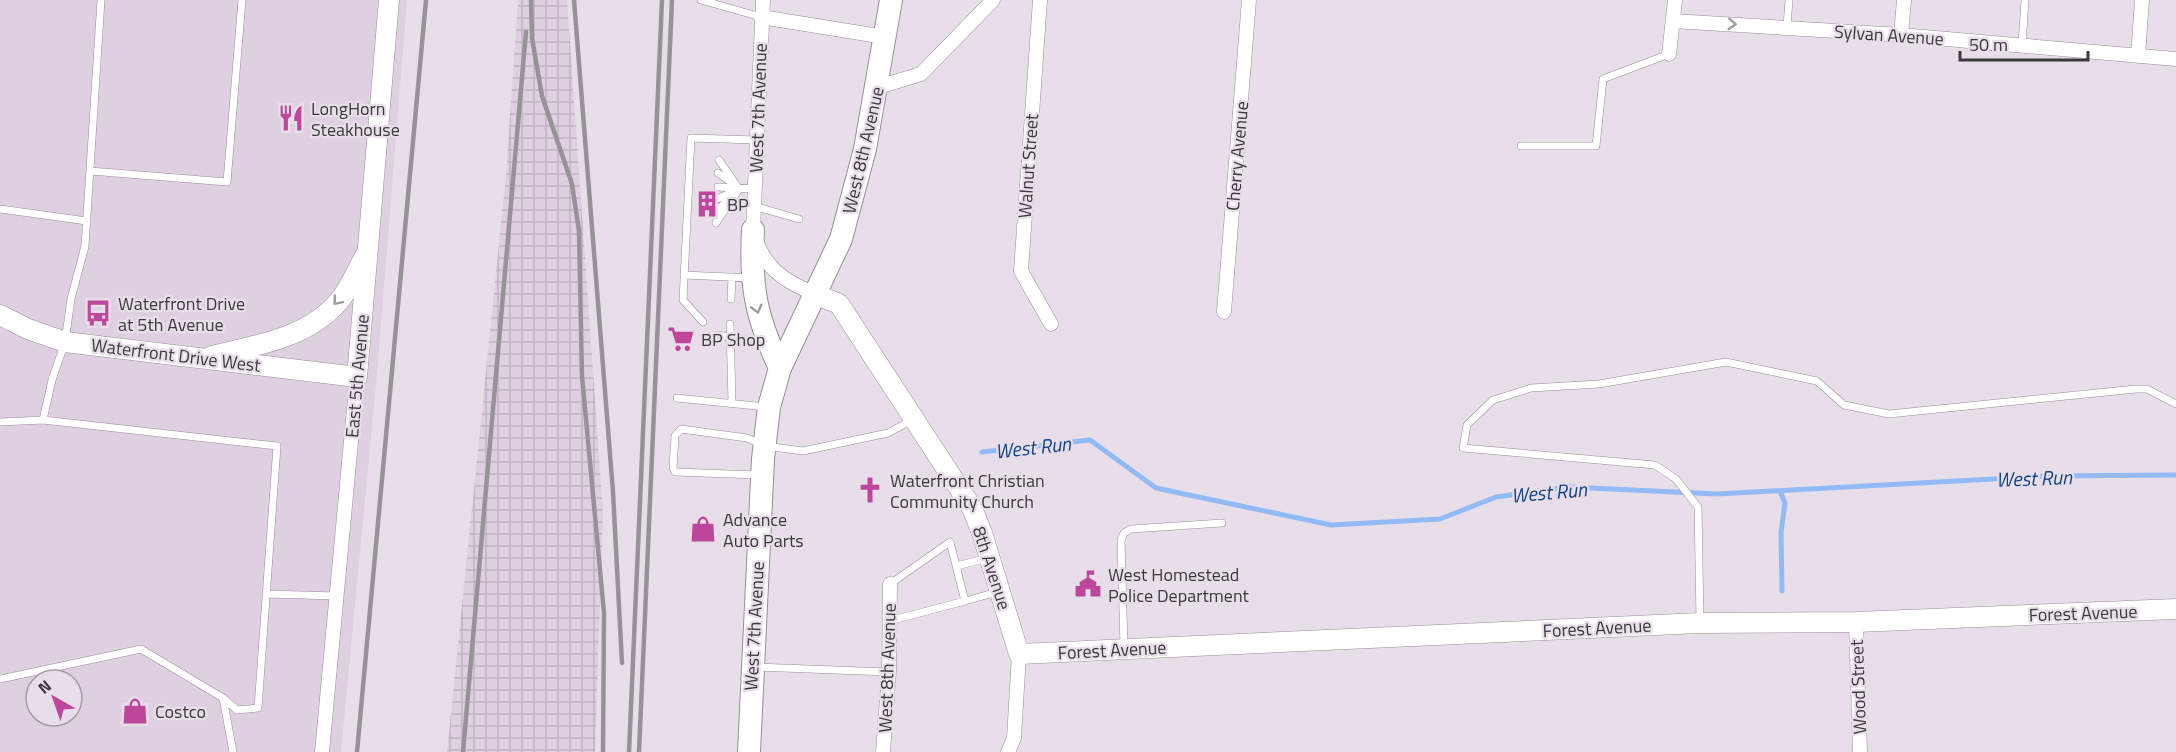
<svg xmlns="http://www.w3.org/2000/svg" width="2176" height="752" viewBox="0 0 2176 752" font-family="'Titillium Web',sans-serif">
<style>
.built{fill:#dfd0e1;fill-rule:evenodd}
.industrial{fill:url(#industrial-grid)}
.lines{fill:none;stroke-linecap:round;stroke-linejoin:round}
.stream{stroke:#92baf6;stroke-width:5}
.lane-casing{stroke:#978e98;stroke-width:8}
.street-casing{stroke:#978e98;stroke-width:15}
.secondary-casing{stroke:#978e98;stroke-width:21}
.primary-casing{stroke:#978e98;stroke-width:24}
.lane{stroke:#fff;stroke-width:7}
.street{stroke:#fff;stroke-width:14}
.secondary{stroke:#fff;stroke-width:20}
.primary{stroke:#fff;stroke-width:22}
.rail{stroke:#979198;stroke-width:4.5}
.oneway{stroke:#9e9c9e}
.labels{text-anchor:middle;dominant-baseline:central;stroke-width:4.5;stroke-linejoin:round;paint-order:stroke}
.street-label{font-size:18px;fill:#3c393d;stroke:#e8dee9}
.poi-label{font-size:18px;fill:#3c393d;stroke:#e8dee9;text-anchor:start}
.water-label{font-size:20px;font-style:italic;fill:#114388;stroke:#e8dee9}
</style>
<defs>
<pattern id="industrial-grid" width="8" height="8" patternUnits="userSpaceOnUse" patternTransform="scale(1.5)"><rect width="8" height="8" fill="#dfd0e1"/><path d="M0 4h8M4 0v8" fill="none" stroke="#c0b3c2"/></pattern>
</defs>
<rect width="100%" height="100%" fill="#e8dee9"/>
<path class="built" d="M0 0H407L377 374 341 752H0ZM36 680H72V716H36Z"/>
<path class="industrial" d="M518 0H567L603 514 595 752H447L506 175Z"/>
<g class="lines">
<path class="stream" d="M982 452 1090 440 1156 488 1331 525 1440 519 1496 497 1569 487 1717 494 2046 476 2176 475
M1780 491 1785 503 1781 533 1782 591"/>
<g class="lane-casing">
<path id="lane" d="M701 0 761 17
M1787 27 1789 0
M2022 45 2025 0
M1521 146H1596L1603 79 1669 54
M719 160 739 189
M90 171 227 182 242 0
M718 173 732 183
M718 187 755 189
M717 199 737 190
M754 206 799 219
M0 209 87 221
M717 210 729 199
M716 223 739 189
M684 275 751 278
M731 299 732 277
M703 322 683 300 691 138 756 140
M730 324 732 403
M717 335 730 337
M677 398 767 407
M0 422 43 420
M758 475 675 472 673 468 675 436 681 429 747 438 765 446 803 451 888 433 912 420
M957 566 987 558
M890 584 950 542 965 601 997 592
M266 594 337 596
M1700 620 1698 507 1676 479 1655 465 1463 448 1467 425 1493 400 1531 388 1599 384 1726 362 1817 381 1844 405 1889 414 2136 389H2147L2176 404
M889 621 965 601
M1124 647 1121 540 1124 533 1131 529 1222 523
M755 667 889 672
M0 679 141 649 223 698 237 710 258 708 277 446 43 420 52 380 65 342 71 299 85 246 101 0
M223 698 233 752"/>
</g>
<g class="street-casing">
<path id="street" d="M763 0 753 230C762 266 781 280 815 294
M1040 0 1021 271 1051 324
M761 17 885 37
M1673 21 1901 35 2176 59
M1901 35 1904 0
M1669 54 1675 0
M2138 56 2142 0
M878 87 921 74 993 0
M1224 312 1249 0
M1856 622 1860 752
M322 752 357 377
M883 752 889 672 890 584
M1008 752 1014 738 1019 654"/>
</g>
<g class="secondary-casing">
<path id="secondary" d="M815 294 839 304 972 508 982 533 1019 654 1700 623 1856 622 2176 609
M0 315 28 329 65 342 357 377 389 0
M212 356C257 345 308 338 339 301 350 288 357 270 365 256"/>
</g>
<g class="primary-casing">
<path id="primary" d="M753 230C750 287 756 317 780 368
M749 752 763 459 769 407 780 368 841 239 865 149 891 0"/>
</g>
<use href="#lane" class="lane"/>
<use href="#street" class="street"/>
<use href="#secondary" class="secondary"/>
<use href="#primary" class="primary"/>
<path class="rail" d="M531 0 532 38 542 96 572 184 579 231 582 376 604 613 603 752
M574 0 613 492 622 663
M357 752 426 0
M463 752 526 32
M629 752 662 0
M639 752 672 0"/>
</g>
<defs><path id="oneway-chevron" d="M-2-3.5L2.5 0L-2 3.5" fill="none" stroke-width="1.6" stroke-linecap="round" stroke-linejoin="round" transform="scale(1.5)"/></defs>
<g class="oneway">
<use href="#oneway-chevron" transform="translate(1732 24) rotate(3)"/>
<use href="#oneway-chevron" transform="translate(337 301) rotate(130)"/>
<use href="#oneway-chevron" transform="translate(757 309) rotate(76)"/>
</g>
<defs>
<g id="restaurant-bare" transform="scale(2.07)"><path d="M-5-6h1v4h1v-4h1v4h1v-4h1v5L-1.5 .5V6h-2V.5L-5-1ZM5-6V6H3V1.5H1.5Q1.5-4 5-6Z" fill="#be469b" stroke="#e8dee9" stroke-width="2.5" paint-order="stroke"/></g>
<g id="building-bare" transform="scale(2.07)"><path d="M-4-6H4V6H1V3H-1V6H-4ZM-2.5-4.3h1.7v1.8h-1.7ZM.8-4.3h1.7v1.8H.8ZM-2.5-1h1.7V.8h-1.7ZM.8-1h1.7V.8H.8Z" fill="#be469b" stroke="#e8dee9" stroke-width="2.5" paint-order="stroke"/></g>
<g id="bus-bare" transform="scale(2.07)"><path d="M-5-6H5V4H4V6H2V4H-2V6H-4V4H-5ZM-3.5-4V0h7V-4ZM-3.5 1.2v1.5H-2V1.2ZM2 1.2v1.5H3.5V1.2Z" fill="#be469b" stroke="#e8dee9" stroke-width="2.5" paint-order="stroke"/></g>
<g id="supermarket-bare" transform="scale(2.07)"><path d="M-6-5.5h2.5l.6 2H6L4.5 2H-2.5L-4.4-4H-6ZM-1.5 3.2a1.3 1.3 0 1 0 .1 0ZM3 3.2a1.3 1.3 0 1 0 .1 0Z" fill="#be469b" stroke="#e8dee9" stroke-width="2.5" paint-order="stroke"/></g>
<g id="church-bare" transform="scale(2.07)"><path d="M-1.2-6h2.4v3.5h3.3v2.4h-3.3V6h-2.4V-.1h-3.3v-2.4h3.3Z" fill="#be469b" stroke="#e8dee9" stroke-width="2.5" paint-order="stroke"/></g>
<g id="shop-bare" transform="scale(2.07)"><path d="M-5-2.5h2.3a2.7 3.5 0 0 1 5.4 0H5L5.5 6h-11ZM-1.5-2.5h3a1.5 2.3 0 0 0-3 0Z" fill="#be469b" stroke="#e8dee9" stroke-width="2.5" paint-order="stroke"/></g>
<g id="civic-bare" transform="scale(2.07)"><path d="M-.6-6.5H3V-4.5H.6V-3L4-1V1h2V6H-6V1h2V-1L-.6-3ZM-1.2 2.5V6h2.4V2.5Z" fill="#be469b" stroke="#e8dee9" stroke-width="2.5" paint-order="stroke"/></g>
</defs>
<g fill-rule="evenodd">
<use href="#restaurant-bare" x="291" y="118"/>
<use href="#building-bare" x="707" y="204"/>
<use href="#bus-bare" x="98" y="313"/>
<use href="#supermarket-bare" x="681" y="339"/>
<use href="#church-bare" x="870" y="490"/>
<use href="#shop-bare" x="703" y="529"/>
<use href="#civic-bare" x="1088" y="584"/>
<use href="#shop-bare" x="135" y="711"/>
</g>
<g class="labels">
<g class="street-label">
<text transform="translate(1889 35) rotate(4)">Sylvan Avenue</text>
<text transform="translate(758 108) rotate(-88)">West 7th Avenue</text>
<text transform="translate(863 150) rotate(-77)">West 8th Avenue</text>
<text transform="translate(1237 156) rotate(-85)">Cherry Avenue</text>
<text transform="translate(1028 166) rotate(-86)">Walnut Street</text>
<text transform="translate(176 355) rotate(7)">Waterfront Drive West</text>
<text transform="translate(357 376) rotate(-85)">East 5th Avenue</text>
<text transform="translate(992 568) rotate(72)">8th Avenue</text>
<text transform="translate(2083 613) rotate(-2)">Forest Avenue</text>
<text transform="translate(754 626) rotate(-87)">West 7th Avenue</text>
<text transform="translate(1597 628) rotate(-3)">Forest Avenue</text>
<text transform="translate(1112 650) rotate(-3)">Forest Avenue</text>
<text transform="translate(887 668) rotate(-88)">West 8th Avenue</text>
<text transform="translate(1858 687) rotate(-92)">Wood Street</text>
</g>
<g class="poi-label">
<text x="311" y="108">LongHorn<tspan x="311" dy="21">Steakhouse</tspan></text>
<text x="727" y="204">BP</text>
<text x="118" y="303">Waterfront Drive<tspan x="118" dy="21">at 5th Avenue</tspan></text>
<text x="701" y="339">BP Shop</text>
<text x="890" y="480">Waterfront Christian<tspan x="890" dy="21">Community Church</tspan></text>
<text x="723" y="519">Advance<tspan x="723" dy="21">Auto Parts</tspan></text>
<text x="1108" y="574">West Homestead<tspan x="1108" dy="21">Police Department</tspan></text>
<text x="155" y="711">Costco</text>
</g>
<g class="water-label">
<text transform="translate(1033 447) rotate(-6)">West Run</text>
<text transform="translate(2034 478) rotate(-2)">West Run</text>
<text transform="translate(1549 492) rotate(-5)">West Run</text>
</g>
</g>
<g transform="translate(54 698) rotate(320)"><circle r="28" fill="#e8dee9" stroke="#a39ca4" stroke-width="1.5"/>
<path d="M0-4.5L10 22L0 15L-10 22Z" fill="#be469b"/>
<text y="-9" font-size="16" font-weight="bold" text-anchor="middle" fill="#3c393d">N</text>
</g>
<path d="M1960 51v9h128v-9" fill="none" stroke="#3c393d" stroke-width="3"/>
<text x="1969" y="51" font-size="18" fill="#3c393d" stroke="#e8dee9" stroke-width="4.5" paint-order="stroke">50 m</text>
</svg>
